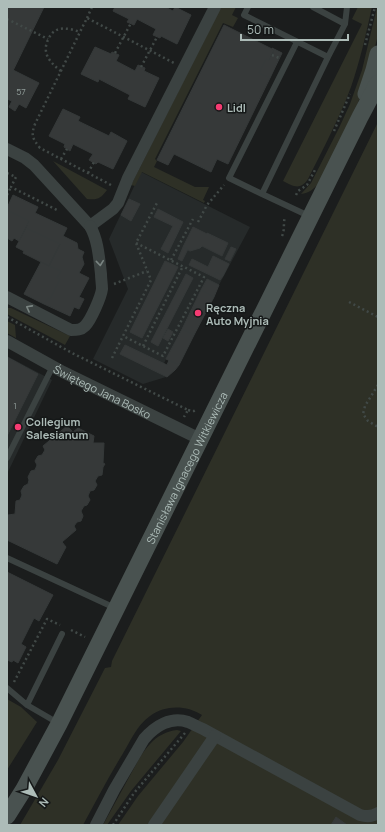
<svg xmlns="http://www.w3.org/2000/svg" width="385" height="832" viewBox="0 0 385 832" font-family="Manrope,sans-serif">
<style>
.built{fill:#262a2a}
.green{fill:#2e3026}
.building{fill:#363939;stroke:#353939}
.lines{fill:none;stroke-linecap:round;stroke-linejoin:round}
.path{stroke:#414947;stroke-width:2.5;stroke-dasharray:2 3;stroke-linecap:butt}
.lane{stroke:#3b4241;stroke-width:6}
.street{stroke:#3b4241;stroke-width:12}
.secondary{stroke:#495250;stroke-width:17}
.oneway{stroke:#7a8582}
.poi-dot{fill:#f53b72;stroke:#151818;stroke-width:1.5}
.labels{text-anchor:middle;dominant-baseline:central;stroke-width:3;stroke-linejoin:round;paint-order:stroke}
.number-label{font-size:9px;fill:#8f9b98}
.poi-label{font-size:11px;font-weight:bold;fill:#adbcb8;stroke:#151818;text-anchor:start}
.street-label{font-size:11px;fill:#adbcb8;stroke:#151818}
</style>
<rect width="100%" height="100%" fill="#1b1d1d"/>
<path class="built" d="M141 172 250 227 219 285 207 279 159 373 166 377 143 384 93 359 128 289 109 239Z
M7 356 52 380 7 474Z"/>
<path class="green" d="M221 7H236L232 15 238 18 233 27 223 23 155 159 157 161 154 167 195 187H209L203 200 205 201 204 203 142 172 135 186 131 185Z
M358 7H362L365 8 366 7H372C366 34 360 61 351 87 339 119 323 149 308 179 300 191 293 186 283 181L362 24 352 19Z
M377 7H378V35L368 75 354 114 319 183C314 189 309 193 301 194L311 183 339 128 350 104 362 70Z
M378 122V825H118L138 796 183 742 202 715C186 705 165 705 150 716 137 725 130 742 122 755 108 778 96 801 83 825H20L58 760 105 668 111 667 112 661Z
M53 161 107 190C100 199 98 200 87 199Z
M7 308H11L70 336 65 345 7 314Z
M7 321 15 325 16 338 7 333Z
M7 699 21 707 37 722 7 770Z
M177 730 181 731 131 791 107 825H103C113 807 123 788 133 770 138 761 143 751 150 744 157 736 167 731 177 730Z"/>
<path class="building" d="M7 7H44L7 83Z
M115 7H165L173 11 175 7 191 15 177 44 161 36 160 38 153 35 156 29 137 19 134 25 127 22 129 19 113 11Z
M224 25 274 50 269 60 266 59 259 73 270 78 228 164 217 159 211 172 174 154 168 165 157 160Z
M95 47 111 54 112 52 119 55 116 61 135 71 138 65 145 68 144 71 159 78 145 107 128 99 130 95 99 79 98 82 81 74Z
M272 48 282 53 270 78 259 73 266 59 269 60 272 55 274 50Z
M13 70 39 83 26 108 19 104 15 111 9 107 12 101 7 99V83Z
M63 109 80 117 78 121 109 136 111 132 127 141 113 169 98 162 96 164 89 160 93 154 73 144 70 151 64 147 65 144 49 136Z
M13 195 38 207 35 213 67 228 63 236 77 243 78 249 84 252 82 257 84 264 79 273 89 278 79 297 84 299 79 309 74 307 70 316 44 304 48 298 50 299 60 279 57 278 61 271 49 266 60 244 26 228 29 221 7 210V208Z
M129 199 140 204 131 221 121 215Z
M158 209 183 222 168 253 161 249 173 226 154 217Z
M7 210 29 221 19 241 14 238 12 241 7 238Z
M193 227 207 234V233L228 243 222 256 202 246 200 248 190 251 183 247Z
M26 228 60 244 49 266 23 253 24 251 16 247Z
M183 247 188 249 182 261 178 259Z
M231 247 236 249 230 261 225 259Z
M213 256 229 264 223 276 216 272 214 277 189 265 192 259 208 267Z
M165 261 178 267 142 338 130 332Z
M41 262 61 271 57 278 60 279 50 299 48 298 44 304 24 294Z
M216 272 223 276 220 280 214 277Z
M186 274 193 278 158 346 151 342Z
M207 279 219 285 214 297 201 290Z
M201 290 214 297 194 335 182 329Z
M168 329 173 332 168 341 163 338Z
M182 329 194 335 179 365 166 359Z
M125 345 167 365 169 360 179 365 175 370 167 377 120 354Z
M7 357 38 374 7 436Z
M67 426 73 432 78 428 94 436 93 443H104L103 463 105 464 103 467 102 475 98 476 95 481 97 485 94 490 90 491 88 496 90 500 87 505 84 506 81 511 83 516 81 521 77 522 74 526 76 530 62 542 66 547 57 564 7 540V518L8 515 15 514 16 501 20 500 22 495 21 491 24 486 28 484 29 480 28 477 31 471 35 470 37 465 35 461 38 456 42 455 45 450 43 446Z
M7 572 53 595 39 621 34 618 21 644 26 647 18 663 13 660 12 662 7 660Z
M336 817 347 825H331Z"/>
<g class="lines">
<path class="path" d="M87 18 92 7
M7 19 48 39
M365 45 375 7
M115 53 131 23
M272 55 279 58
M141 67 157 37
M61 71C49 62 41 52 49 38 55 25 69 28 80 32
M334 131 350 94
M61 159 67 149
M7 173 16 177 11 187 57 210
M88 173 94 162
M111 185 40 148C32 138 31 135 35 124L80 32 87 18 174 63
M7 195 11 187
M296 195 298 191 307 185 315 170
M198 222 207 205 224 185
M282 236C285 230 283 223 285 217
M136 243 204 277 163 356 123 336 151 280 136 243 158 201
M171 260 193 219
M114 284 147 271
M349 302 378 317
M7 317 72 353 188 410 184 417
M143 346 183 266
M112 358 123 336
M378 385 365 406 363 414 368 421 378 427
M188 410C192 411 194 412 197 409
M71 630 85 637
M14 682 47 619 60 625
M113 825 134 793 185 733"/>
<path class="lane" d="M248 7 244 15 328 57 262 194 309 216
M313 7 345 24
M328 57 345 24 347 7
M262 194 229 178 297 42
M7 458 53 366
M7 558 115 608
M7 688 27 705 58 723
M27 705 62 634"/>
<g class="street">
<path d="M7 149 25 158 34 165 90 226 113 209 118 203 128 178 215 7"/>
<path d="M7 297 71 330C77 330 81 330 85 326 91 320 101 297 102 289 102 284 101 279 101 274 99 257 98 240 90 226"/>
<path id="s1" d="M7 341 63 372 200 439"/>
<path d="M96 825 114 790 144 739C155 726 171 716 188 722 193 724 198 727 203 729L360 815C367 817 372 817 378 813"/>
<path d="M154 825 215 736"/>
</g>
<g class="secondary">
<path d="M366 94 374 70 378 54"/>
<path id="s2" d="M7 816 24 789 59 724 360 117 378 83"/>
</g>
</g>
<defs><path id="oneway-chevron" d="M-2-3.5L2.5 0L-2 3.5" fill="none" stroke-width="1.6" stroke-linecap="round" stroke-linejoin="round"/></defs>
<g class="oneway">
<use href="#oneway-chevron" transform="translate(100 263) rotate(84)"/>
<use href="#oneway-chevron" transform="translate(29 308) rotate(-152)"/>
</g>
<g class="poi-dot">
<circle cx="219" cy="107" r="4"/>
<circle cx="198" cy="313" r="4"/>
<circle cx="18" cy="427" r="4"/>
</g>
<g class="labels">
<g class="number-label">
<text x="21" y="91">57</text>
<text x="15" y="405">1</text>
</g>
<g class="poi-label">
<text x="227" y="107">Lidl</text>
<text x="206" y="307">Ręczna<tspan x="206" dy="13">Auto Myjnia</tspan></text>
<text x="26" y="421">Collegium<tspan x="26" dy="13">Salesianum</tspan></text>
</g>
<g class="street-label">
<text stroke="none"><textPath href="#s1" startOffset="108">Świętego Jana Bosko</textPath></text>
<text stroke="none"><textPath href="#s2" startOffset="392">Stanisława Ignacego Witkiewicza</textPath></text>
</g>
</g>
<rect width="385" height="832" fill="none" stroke="#adbcb8" stroke-width="16"/>
<g transform="translate(36 796) rotate(130)" stroke="#151818" stroke-width="3" paint-order="stroke">
<path d="M0-3L7 15L0 10L-7 15Z" fill="#adbcb8"/>
<text y="-6" font-size="11" font-weight="bold" text-anchor="middle" fill="#adbcb8">N</text>
</g>
<path d="M241 34v6h107v-6" fill="none" stroke="#adbcb8" stroke-width="2"/>
<text x="247" y="34" font-size="12" fill="#adbcb8" stroke="#151818" stroke-width="3" paint-order="stroke">50 m</text>
</svg>
